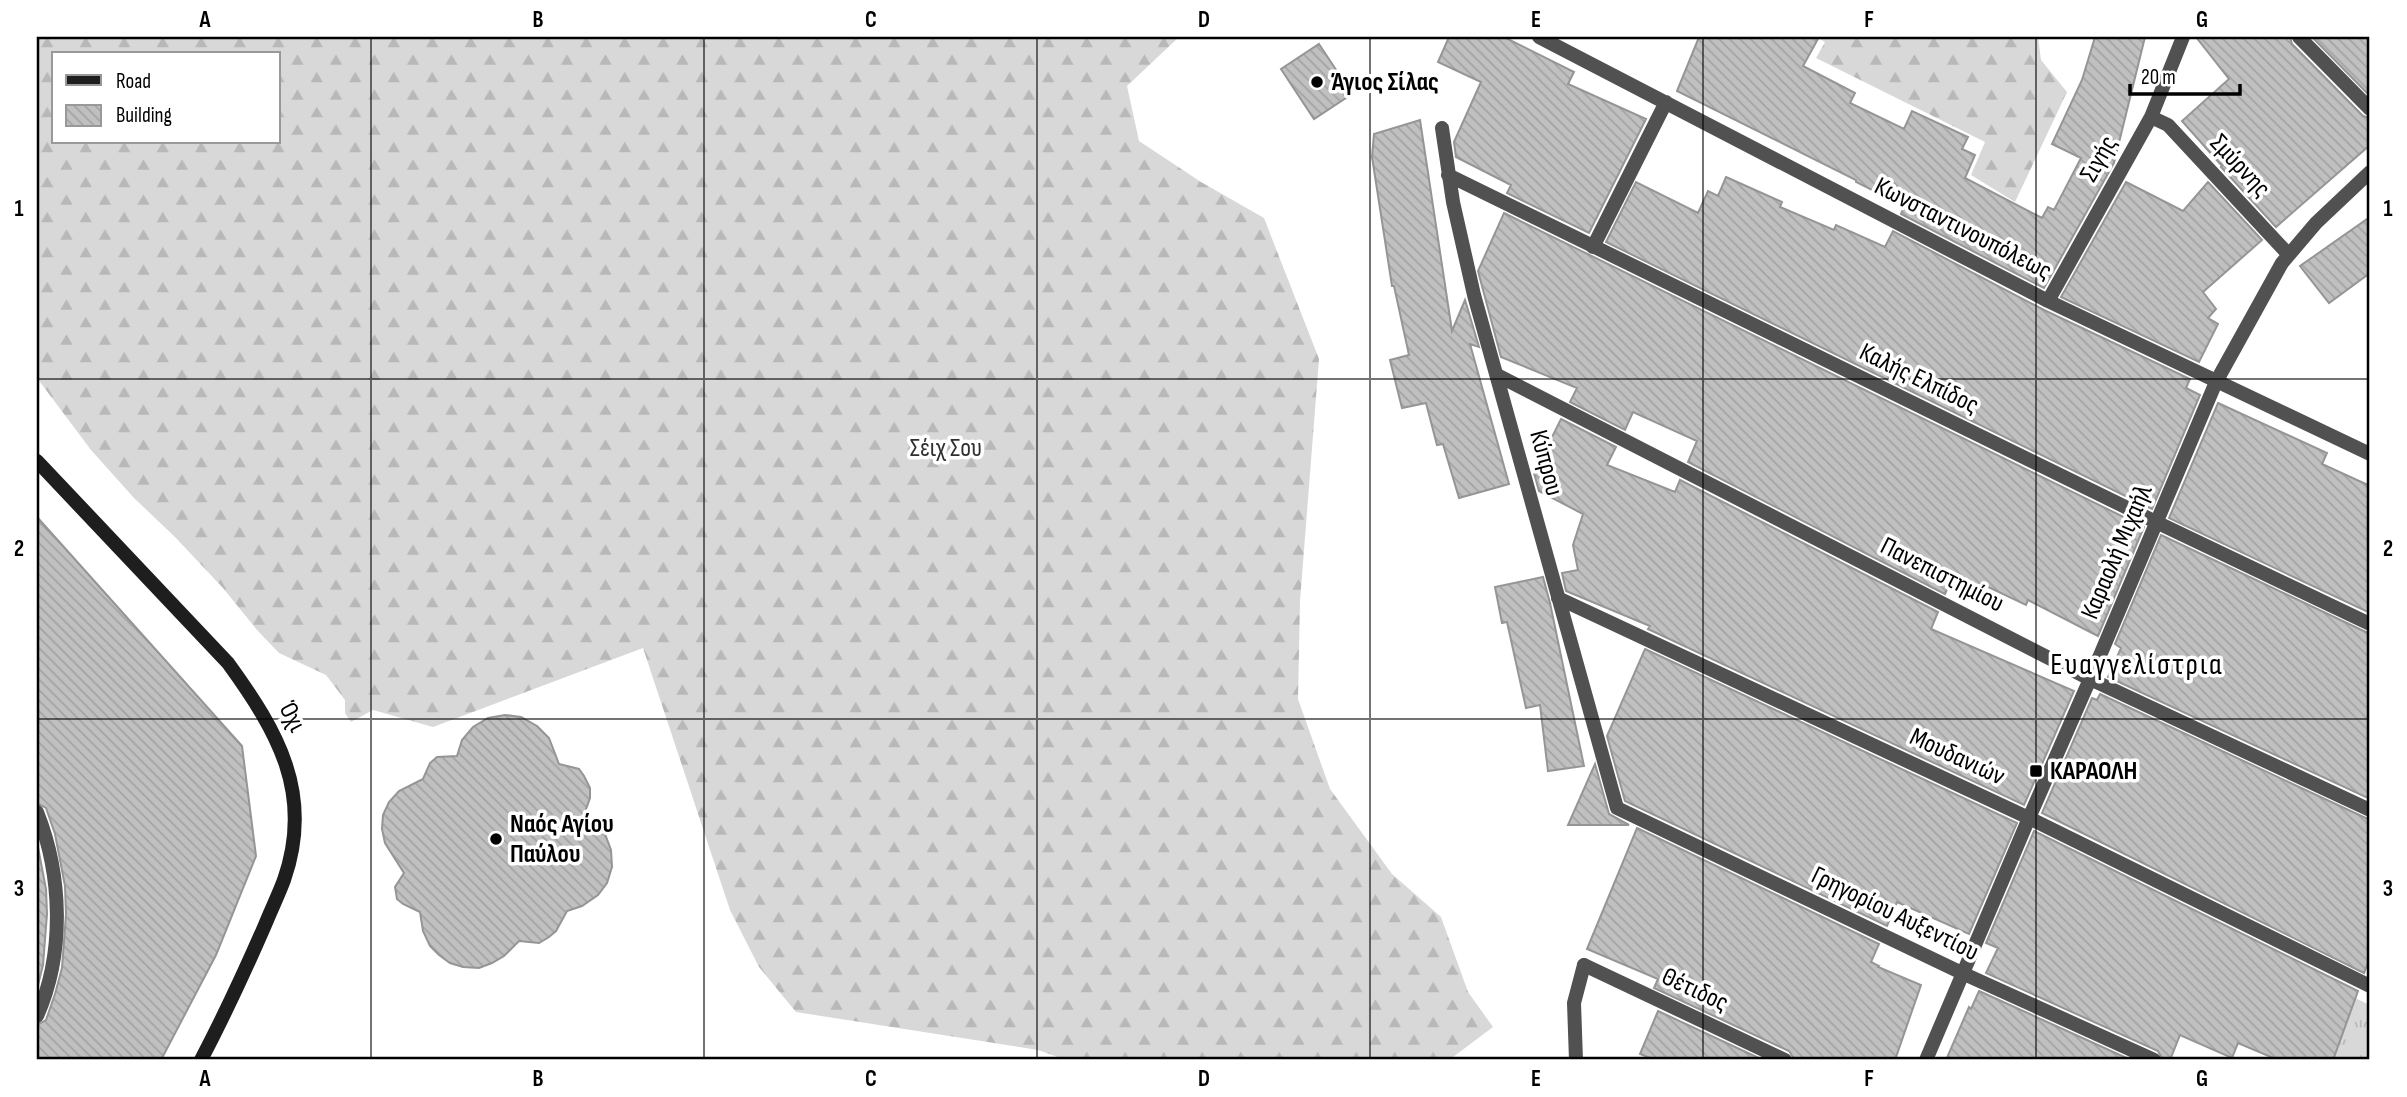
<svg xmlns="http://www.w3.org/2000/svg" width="2407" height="1097" viewBox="0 0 2407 1097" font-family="'Sofia Sans Condensed',sans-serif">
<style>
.grass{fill:url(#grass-tufts)}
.forest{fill:url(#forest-firs);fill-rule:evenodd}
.building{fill:url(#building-back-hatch);stroke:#959595;stroke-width:2}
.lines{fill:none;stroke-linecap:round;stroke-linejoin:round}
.pedestrian{stroke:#515151;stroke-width:14}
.minor{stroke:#515151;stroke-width:14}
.tertiary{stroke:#515151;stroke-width:14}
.secondary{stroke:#1e1e1e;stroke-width:14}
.grid{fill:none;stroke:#000;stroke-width:2;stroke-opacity:0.55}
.poi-dot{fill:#000;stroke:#fff;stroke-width:2.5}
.labels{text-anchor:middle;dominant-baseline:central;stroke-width:7;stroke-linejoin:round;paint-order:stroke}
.poi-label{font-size:26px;font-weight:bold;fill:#000;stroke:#fff;text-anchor:start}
.street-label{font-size:26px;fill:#000;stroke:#fff}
.park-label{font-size:26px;fill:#2f2f2f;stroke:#fff}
.quarter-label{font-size:30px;letter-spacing:2px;fill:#000;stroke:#fff}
.neatline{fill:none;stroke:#000;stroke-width:2.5}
.grid-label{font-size:23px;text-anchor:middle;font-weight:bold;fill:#000}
</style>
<defs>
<pattern id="grass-tufts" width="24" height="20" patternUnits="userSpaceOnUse" patternTransform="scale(1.75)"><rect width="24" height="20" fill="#d8d8d8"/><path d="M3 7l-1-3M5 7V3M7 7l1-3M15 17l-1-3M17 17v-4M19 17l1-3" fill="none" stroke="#b8b8b8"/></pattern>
<pattern id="forest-firs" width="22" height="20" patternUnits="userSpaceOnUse" patternTransform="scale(1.75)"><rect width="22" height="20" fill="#d8d8d8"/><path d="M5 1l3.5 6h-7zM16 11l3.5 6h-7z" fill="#b8b8b8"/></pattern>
<pattern id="building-back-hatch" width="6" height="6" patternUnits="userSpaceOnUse" patternTransform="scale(1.75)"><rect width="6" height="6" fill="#c0c0c0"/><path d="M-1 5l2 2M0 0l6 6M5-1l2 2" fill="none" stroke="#a3a3a3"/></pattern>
</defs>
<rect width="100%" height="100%" fill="#fff"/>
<path class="grass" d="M2355 998 2370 1005V1060H2333Z"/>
<path class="forest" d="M37 37H1179L1127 86 1139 141 1201 182 1264 218 1319 359 1300 601 1298 699 1330 789 1392 874 1441 917 1468 992 1493 1027 1449 1060H1066L1038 1050 796 1012 759 967 730 910 643 648 433 727 373 710 351 722 345 713V700L326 675 279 653 257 630 223 588 175 537 134 498 91 450 37 378ZM54 54H278V142H54Z
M1816 37H2038L2041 60 2067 92 2015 202 1971 175 1985 142 1816 58 1825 42Z"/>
<path class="building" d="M1449 37H1504L1574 72 1568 84 1646 119 1589 233 1507 193 1511 185 1456 157 1454 142 1481 82 1438 62Z
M1699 37H1819L1803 66 1855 93 1850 103 1904 129 1912 111 1968 137 1962 149 1975 155 1965 178 2042 218 2048 207 2054 210 2081 158 2052 144 2082 80 2095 37H2145L2114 163 2044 288 1901 214 1904 206 1856 182V180L1677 91Z
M2196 37H2290L2292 44 2363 116 2370 118V145L2276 227 2221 167 2222 166 2182 121 2229 79Z
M2312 37H2370V96Z
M1319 44 1352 94 1314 119 1281 69Z
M1420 120 1452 331 1465 300 1479 347 1470 344 1509 484 1459 498 1443 444 1437 445 1426 403 1402 408 1390 360 1409 355 1394 286H1392L1372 157 1374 134Z
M1726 177 1782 202 1780 207 1834 230 1836 225 1885 247 1893 231 2044 310 2190 379 2186 388 2200 395 2152 509 1606 242 1636 182 1698 213 1708 191 1718 196Z
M2126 182 2183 211 2208 182 2262 240 2203 292 2216 309 2208 318 2218 324 2199 362 2061 297Z
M1504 213 2144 527 2098 636 2028 600 2026 605 1982 584 1948 587 1945 594 1688 462 1697 441 1633 412 1625 430 1570 402 1577 388 1501 357 1478 271Z
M2370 217V273L2329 303 2300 266Z
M2218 403 2327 453 2322 464 2370 486V613L2169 518Z
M1561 419 1616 447 1607 465 1675 492 1680 480 1938 612 1931 629 2074 691 2024 805 1648 629 1650 626 1566 591 1562 573 1578 570 1573 545 1583 514 1539 491 1534 473Z
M37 517 242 746 256 856 216 955 161 1060H37V1025L46 1020 55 994 62 968 66 914 65 886 55 834 46 808 37 803Z
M2161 535 2370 634V799L2108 677 2121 648 2115 644Z
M1543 577 1550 603 1584 766 1548 771 1540 705 1526 708 1507 622 1502 623 1495 587Z
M1645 649 2017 823 1969 934 1897 902 1887 926 1625 801 1607 736Z
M2100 694 2370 820V957L2364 973 2042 813 2092 698 2097 700Z
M505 715 521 717 537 726 549 738 559 764 579 769 584 776 590 788V798L585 812 605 834 611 850 612 867 607 883 598 895 582 906 567 911 556 931 549 937 539 943 519 941 504 956 492 963 479 968 463 967 450 963 439 955 430 946 423 931 420 912 403 904 397 899 395 887 404 873 385 843 382 829 383 815 389 802 399 791 423 779 430 763 437 757 457 756 462 740 473 727 488 718Z
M1595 764 1609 814 1629 825H1568Z
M1637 828 1879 944 1871 962 1879 966 1878 967 1921 985 1895 1060H1795L1789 1051 1654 988 1658 979 1587 949Z
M2034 831 2358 991 2333 1060H2278L2238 1043 2232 1058 2180 1035 2170 1060H2163L2158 1051 1986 973 1998 948 1986 943Z
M37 842 46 889 47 914 43 965 37 989Z
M1979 991 2131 1060H1946L1969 1007 1971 1009Z
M1658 1011 1763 1060H1655L1640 1054Z"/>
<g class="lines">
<path class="pedestrian" d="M1576 1060 1574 1003 1584 965"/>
<path class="minor" d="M1539 37 2048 301 2370 454
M2299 37 2370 109
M2151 117 2168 125 2288 254
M1442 128 1453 202 1474 295 1617 808 1962 973 2154 1060
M1448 175 2156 522 2370 624
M1593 247 1666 102
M2048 301 2151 117 2183 37
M1497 375 2090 679 2216 382 2282 263 2316 223 2370 172
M1558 598 2029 818 1926 1060
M37 812C62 875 65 953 37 1016
M1584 965 1785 1060"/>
<path class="tertiary" d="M2370 810 2090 679 2029 818 2370 986"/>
<path class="secondary" d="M37 461 228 663C278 732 314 794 284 880 278 896 271 910 265 925 245 971 224 1016 201 1060"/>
</g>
<path class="grid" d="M371 37V1060M704 37V1060M1037 37V1060M1370 37V1060M1703 37V1060M2036 37V1060M37 379H2370M37 719H2370"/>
<g class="poi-dot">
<circle cx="1317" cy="82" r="7"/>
<rect x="2029" y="764" width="14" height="14" rx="3.5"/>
<circle cx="496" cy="839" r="7"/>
</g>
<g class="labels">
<g class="poi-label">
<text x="1331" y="82">Άγιος Σίλας</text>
<text x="2050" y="771">ΚΑΡΑΟΛΗ</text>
<text x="510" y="824">Ναός Αγίου<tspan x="510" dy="30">Παύλου</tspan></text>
</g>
<g class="street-label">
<text transform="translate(2099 159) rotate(-60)">Σιγής</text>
<text transform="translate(2240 166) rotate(47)">Σμύρνης</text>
<text transform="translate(1963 229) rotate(27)">Κωνσταντινουπόλεως</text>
<text transform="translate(1919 379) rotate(26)">Καλής Ελπίδος</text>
<text transform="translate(1546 463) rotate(75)">Κύπρου</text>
<text transform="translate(2117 552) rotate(-67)">Καραολή Μιχαήλ</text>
<text transform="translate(1942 575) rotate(27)">Πανεπιστημίου</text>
<text transform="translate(292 717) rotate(63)">Όχι</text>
<text transform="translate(1957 757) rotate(25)">Μουδανιών</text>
<text transform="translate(1895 914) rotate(26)">Γρηγορίου Αυξεντίου</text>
<text transform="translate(1695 990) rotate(25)">Θέτιδος</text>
</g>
<g class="park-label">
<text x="946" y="448">Σέιχ Σου</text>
</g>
<g class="quarter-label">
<text x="2137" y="665">Ευαγγελίστρια</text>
</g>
</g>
<rect width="2407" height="1097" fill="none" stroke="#ffffff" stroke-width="77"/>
<rect x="52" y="52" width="228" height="91" fill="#ffffff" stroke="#999999" stroke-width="2"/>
<rect x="66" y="75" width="35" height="10" fill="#1e1e1e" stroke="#999999" stroke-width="2"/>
<text x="116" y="88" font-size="21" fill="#000000">Road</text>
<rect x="66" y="105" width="35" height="21" fill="url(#building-back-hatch)" stroke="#999999" stroke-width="2"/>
<text x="116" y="122" font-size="21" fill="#000000">Building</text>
<path d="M2130 84v10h110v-10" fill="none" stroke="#000000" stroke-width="3.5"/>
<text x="2141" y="84" font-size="21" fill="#000000" stroke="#ffffff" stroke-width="5" paint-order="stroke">20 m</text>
<rect x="38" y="38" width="2330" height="1020" class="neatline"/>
<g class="grid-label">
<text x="205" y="27">A</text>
<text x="538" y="27">B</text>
<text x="871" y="27">C</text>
<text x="1204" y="27">D</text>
<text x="1536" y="27">E</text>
<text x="1869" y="27">F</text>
<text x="2202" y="27">G</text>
<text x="19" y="216">1</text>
<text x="2388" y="216">1</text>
<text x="19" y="556">2</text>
<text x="2388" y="556">2</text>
<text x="19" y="896">3</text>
<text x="2388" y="896">3</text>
<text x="205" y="1086">A</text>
<text x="538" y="1086">B</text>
<text x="871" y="1086">C</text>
<text x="1204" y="1086">D</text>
<text x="1536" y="1086">E</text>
<text x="1869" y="1086">F</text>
<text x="2202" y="1086">G</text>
</g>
</svg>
